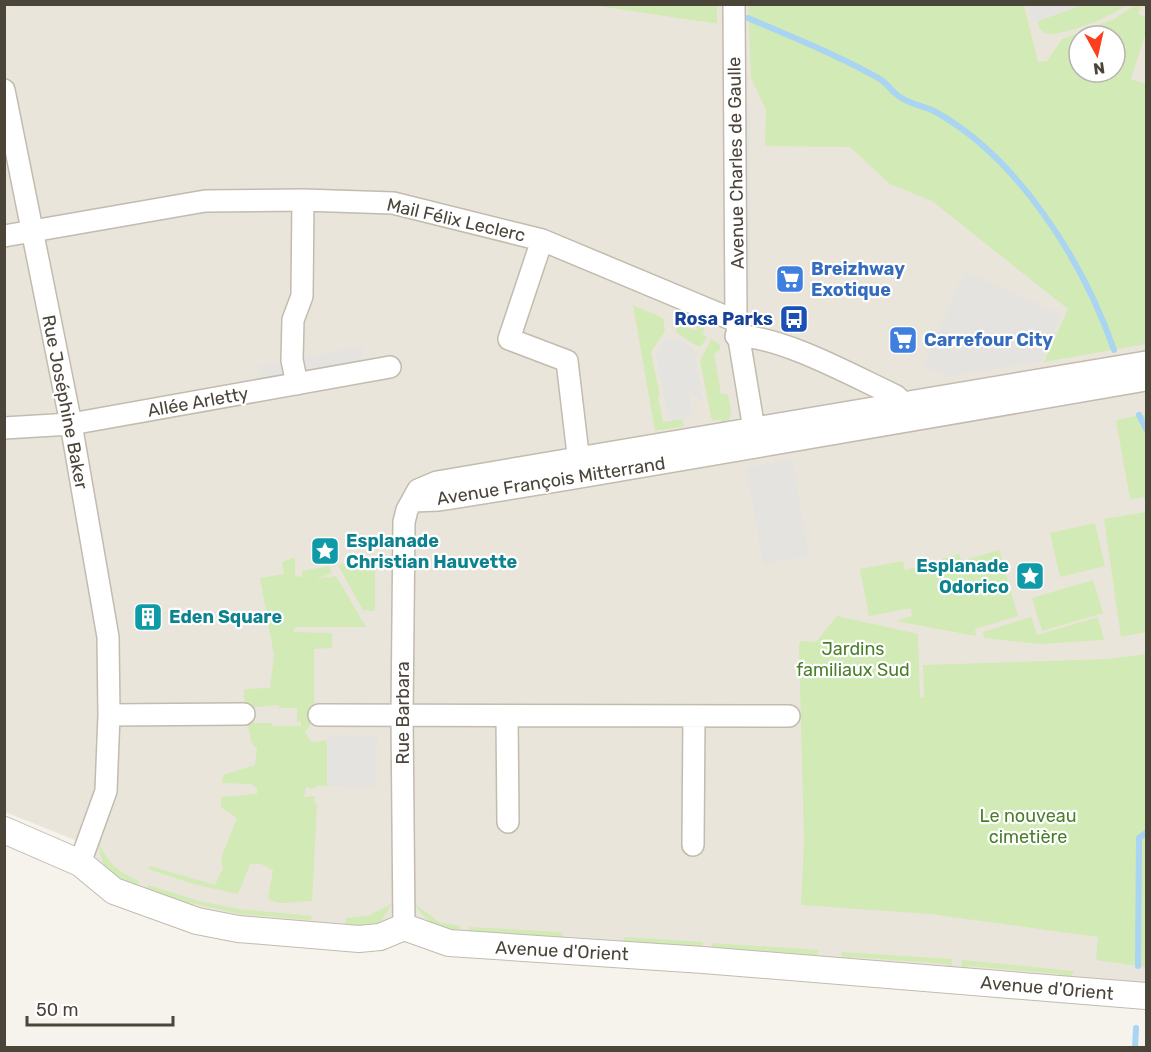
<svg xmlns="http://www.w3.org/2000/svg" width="1151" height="1052" viewBox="0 0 1151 1052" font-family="Rubik,sans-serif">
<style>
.residential{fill:#eae5da;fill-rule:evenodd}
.green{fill:#d2eab5;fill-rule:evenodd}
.parking{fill:#e5e3e0}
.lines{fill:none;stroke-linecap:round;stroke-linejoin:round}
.stream{stroke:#a9d4f2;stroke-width:6}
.minor-casing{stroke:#c2bbae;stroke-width:24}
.tertiary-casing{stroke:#c2bbae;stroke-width:28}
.minor{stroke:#fff;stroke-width:21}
.tertiary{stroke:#fff;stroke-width:26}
.labels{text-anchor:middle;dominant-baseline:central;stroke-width:4.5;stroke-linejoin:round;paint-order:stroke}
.street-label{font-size:18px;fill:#4b4439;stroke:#fff}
.shop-label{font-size:18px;font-weight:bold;fill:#366cbe;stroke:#fff;text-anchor:start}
.transit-label{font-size:18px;font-weight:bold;fill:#164399;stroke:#fff;text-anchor:end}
.culture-label{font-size:18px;font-weight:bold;fill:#0d838f;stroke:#fff;text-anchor:start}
.park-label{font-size:18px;fill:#4a7f2a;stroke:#fff}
</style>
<rect width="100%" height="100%" fill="#f6f3ec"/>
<path class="residential" d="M592 4 716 24 717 4 1146 5V990L331 930 187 912 106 880 90 846 5 812 4 5ZM1079 36H1115V72H1079Z"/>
<path class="green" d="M592 5H717V24Z
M748 5H1024L1038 62 1047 61 1062 39 1114 19 1135 5H1146V8L1141 6 1138 14 1146 17V32L1131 79 1146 84V344L1044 362 1068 309 932 201 890 184 850 147 765 146 766 110 751 78ZM1079 36H1115V72H1079Z
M1082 5H1127C1112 16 1065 36 1046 34L1040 29 1037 21Z
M633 305 663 318 665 331 651 352 660 396 658 397 663 422 682 419 684 426 655 431Z
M681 311 687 313 682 325 695 331 701 320 707 323 702 334 707 337 701 346H697L677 333 675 323Z
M711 339 720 345V350L714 354 721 394H728L731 413 729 420 721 423V419L712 421 700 361Z
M1146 414V504L1144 497 1130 499 1116 420Z
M1146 512V632L1121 637 1104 519Z
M1095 523 1105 566 1060 577 1050 533Z
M999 550 1018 616 975 629 976 636 896 621 912 616 911 608 869 616 860 569 903 561 905 570 959 554 962 561Z
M295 557V576L302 577V571L329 566 332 573 315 579 336 576 366 627H295L293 632 332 633V648L314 649V720L305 732 311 741 318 742 326 740 327 744V786H317L313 789 306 787 304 797 315 796 314 803 317 804 312 901C297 900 280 908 268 898L273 870 261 864H250L238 894 193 884 148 869 150 866 215 885 223 868 221 858 237 818 221 807V797L257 794V788L251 784 222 783 223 775 255 765 257 748 252 744 248 726 245 723H272V726H301V722H297V708H279V705L245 708 244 689 270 688 274 655 260 578 284 574 282 562Z
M375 558V611L363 610 338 565Z
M1093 580 1103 613 1042 631 1032 598Z
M837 616 918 634 920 698 924 697 923 665 1109 659 1146 654V967L1096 960 1098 937 930 914 801 905 804 841 799 647 800 641 816 642Z
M1031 617 1037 635 1098 617 1104 640 1040 644 984 638 983 632Z
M99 843C108 864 119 872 139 881L136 891C114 883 99 866 99 843Z
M148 885 199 901 239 909 312 916 311 920 239 914 191 903 188 909 182 907 183 901 149 890 144 895Z
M392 904 380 923 345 929 346 918 367 916Z
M415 904 439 922 460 926 459 937C439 929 426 923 415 904Z
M469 927 562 932V937L475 932 468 937Z
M624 937 703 942 702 953 696 946 630 942 623 948Z
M712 943 819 950 815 961 808 960V954L718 948 711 954Z
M841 952 952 959V970H947V964L853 957V964L844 963Z
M962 960 1074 971 1069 982 1061 981 1060 974 968 966 967 972H961Z"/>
<path class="parking" d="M1027 5V4L1082 5 1033 23Z
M734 80 750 109V282L737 278Z
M965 271 1061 314 1040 362 948 377 923 366Z
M666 338 678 339 694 349 703 401 689 393 693 417 669 421 656 353Z
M361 346 366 371 262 391 258 366Z
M792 459 809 556 763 564 746 467Z
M328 735 377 736 376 787 327 786Z"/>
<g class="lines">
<path class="stream" d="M748 18C792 37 838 55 880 79 888 84 893 93 900 97 910 104 923 106 934 111 1018 157 1083 261 1114 350
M1139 415 1146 429
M1138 966 1139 838 1146 833
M1135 1048 1136 1028"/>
<g class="minor-casing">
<path id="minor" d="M734 4 736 321
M4 90 71 424 108 637 109 715 106 791 80 863
M4 236 205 201 303 200 393 203 542 240 736 321 754 429 767 445
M542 240 509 339 567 361 580 471
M736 336C780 335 855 377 896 396L908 408
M297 384 292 360 293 320 302 296 303 200
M4 428 71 424 390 367
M413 501 439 500 569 479 1146 380
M109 715 244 714
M319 715 789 716
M507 716 508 822
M693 845 694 717
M404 927 402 715 404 522 407 510 418 490 437 482 1146 362"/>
</g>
<g class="tertiary-casing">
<path id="tertiary" d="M4 830 80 863 114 891 197 921 238 929 359 939 380 937 404 927 449 943 703 960 1146 996"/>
</g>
<use href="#minor" class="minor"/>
<use href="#tertiary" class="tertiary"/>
</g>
<defs>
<g id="supermarket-square" transform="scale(1.5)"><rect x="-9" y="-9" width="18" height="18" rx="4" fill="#3f7fe0" stroke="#fff"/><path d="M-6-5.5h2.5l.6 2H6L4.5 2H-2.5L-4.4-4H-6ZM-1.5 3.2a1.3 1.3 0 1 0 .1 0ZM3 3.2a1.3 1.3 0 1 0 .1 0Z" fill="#fff"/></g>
<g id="bus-square" transform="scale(1.5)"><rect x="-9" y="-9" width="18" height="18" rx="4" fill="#1a4fb4" stroke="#fff"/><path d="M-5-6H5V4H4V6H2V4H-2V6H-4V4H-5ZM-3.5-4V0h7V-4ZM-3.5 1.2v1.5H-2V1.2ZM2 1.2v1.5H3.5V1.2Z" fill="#fff"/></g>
<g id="sight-square" transform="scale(1.5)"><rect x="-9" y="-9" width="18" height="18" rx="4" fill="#0f9aa8" stroke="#fff"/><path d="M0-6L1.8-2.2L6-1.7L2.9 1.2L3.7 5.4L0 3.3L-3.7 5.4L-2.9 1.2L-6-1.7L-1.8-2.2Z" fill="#fff"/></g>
<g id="building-square" transform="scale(1.5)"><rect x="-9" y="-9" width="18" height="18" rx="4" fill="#0f9aa8" stroke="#fff"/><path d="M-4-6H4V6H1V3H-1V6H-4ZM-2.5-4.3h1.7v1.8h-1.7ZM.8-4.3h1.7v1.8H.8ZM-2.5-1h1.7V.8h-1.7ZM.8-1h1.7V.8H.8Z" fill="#fff"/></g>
</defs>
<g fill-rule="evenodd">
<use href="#supermarket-square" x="790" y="279"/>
<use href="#bus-square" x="794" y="319"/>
<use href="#supermarket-square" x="903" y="340"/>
<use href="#sight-square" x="325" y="551"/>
<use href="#sight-square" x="1030" y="576"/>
<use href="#building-square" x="148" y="617"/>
</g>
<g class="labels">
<g class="street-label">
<text transform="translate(736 163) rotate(-91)">Avenue Charles de Gaulle</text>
<text transform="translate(456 220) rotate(13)">Mail Félix Leclerc</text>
<text transform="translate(65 402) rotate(79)">Rue Joséphine Baker</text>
<text transform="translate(198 402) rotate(-10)">Allée Arletty</text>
<text transform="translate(551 481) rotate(-9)">Avenue François Mitterrand</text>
<text transform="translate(403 713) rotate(-90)">Rue Barbara</text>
<text transform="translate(562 951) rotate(3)">Avenue d'Orient</text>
<text transform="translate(1047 988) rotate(5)">Avenue d'Orient</text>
</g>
<g class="shop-label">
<text x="811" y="269">Breizhway<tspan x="811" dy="21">Exotique</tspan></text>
<text x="924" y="340">Carrefour City</text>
</g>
<g class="transit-label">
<text x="773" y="319">Rosa Parks</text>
</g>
<g class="culture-label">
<text x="346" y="541">Esplanade<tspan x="346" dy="21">Christian Hauvette</tspan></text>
<text x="1009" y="566" text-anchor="end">Esplanade<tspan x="1009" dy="21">Odorico</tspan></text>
<text x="169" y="617">Eden Square</text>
</g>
<g class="park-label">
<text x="853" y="649">Jardins<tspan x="853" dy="21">familiaux Sud</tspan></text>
<text x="1028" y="816">Le nouveau<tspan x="1028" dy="21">cimetière</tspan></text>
</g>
</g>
<rect width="1151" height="1052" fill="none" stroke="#4b4439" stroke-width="12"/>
<g transform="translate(1097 54) rotate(172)"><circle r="28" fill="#ffffff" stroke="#b7b4b0" stroke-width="1.5"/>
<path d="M0-4.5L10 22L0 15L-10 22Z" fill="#fc3f1d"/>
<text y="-9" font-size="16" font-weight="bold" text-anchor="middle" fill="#4b4439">N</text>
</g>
<path d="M27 1016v9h146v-9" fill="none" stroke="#4b4439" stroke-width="3"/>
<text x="36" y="1016" font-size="18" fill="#4b4439" stroke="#ffffff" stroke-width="4.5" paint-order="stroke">50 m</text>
</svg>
